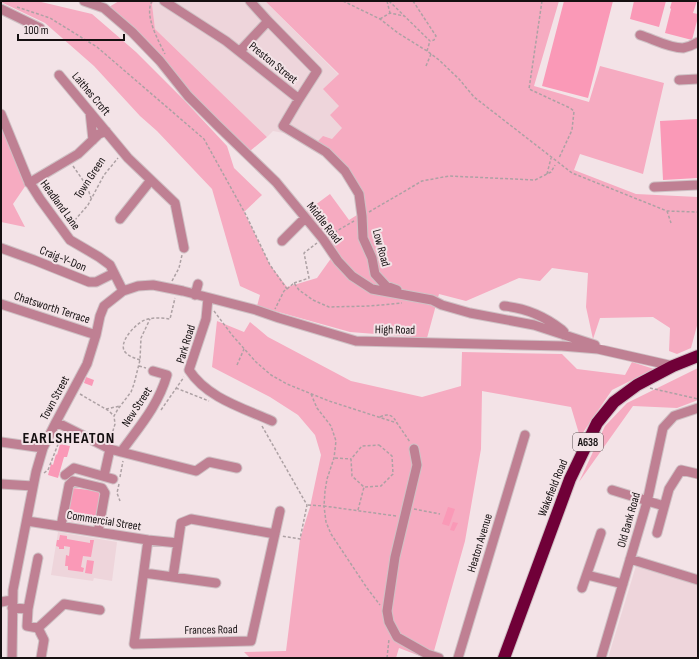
<svg xmlns="http://www.w3.org/2000/svg" width="699" height="659" viewBox="0 0 699 659" font-family="'Sofia Sans Condensed',sans-serif">
<style>
.built{fill:#eed5db}
.green{fill:#f6abc1}
.building{fill:#fa99b7}
.lines{fill:none;stroke-linecap:round;stroke-linejoin:round}
.minor-casing{stroke:#cfc1c5;stroke-width:11}
.highway-casing{stroke:#cfc1c5;stroke-width:14}
.path{stroke:#ada1a4;stroke-width:1.5;stroke-dasharray:3 2;stroke-linecap:butt}
.minor{stroke:#bf8093;stroke-width:9}
.highway{stroke:#700038;stroke-width:12}
.labels{text-anchor:middle;dominant-baseline:central;stroke-width:4;stroke-linejoin:round;paint-order:stroke}
.shield{fill:#f3e3e7;stroke:#584f51;stroke-width:1}
.shield-label{font-size:11px;font-weight:bold;fill:#151011}
.street-label{font-size:12px;fill:#151011;stroke:#f3e3e7}
.district-label{font-size:16px;font-weight:bold;letter-spacing:1px;fill:#151011;stroke:#f3e3e7}
</style>
<rect width="100%" height="100%" fill="#f3e3e7"/>
<path class="built" d="M154 1H265L339 75V106L343 128 332 140 316 143 294 135 273 131 267 137 155 29 152 4Z
M58 532 117 542 112 581 94 578 93 581 51 575Z
M636 566 698 585V658H608Z"/>
<path class="green" d="M1 1H37L92 14 136 52 184 100 227 146 234 168 262 195 244 212 270 265 287 287 317 278 337 250 307 211 330 194 349 220 365 210 347 168 331 151 316 143 323 136 332 139 342 128 330 115 339 106 323 89 339 74 265 1H559L534 86 589 102 600 66 664 83 643 174 580 154 574 170 636 194 698 197V322L691 348 677 354 669 351 670 328 653 317 600 318 593 339 586 307 588 273 552 268 540 281 519 278 466 301 439 294 427 338 350 332 257 306 260 295 240 286 212 189 157 131 140 116 94 66 45 23 1 2Z
M119 1H154L152 4 155 29 267 137 250 151 192 96 109 7Z
M1 126 26 185 13 204 25 227 1 222Z
M217 321 244 332 250 322 268 337 351 381 422 397 461 386 462 352 562 354 577 369 625 375 632 362 654 369 612 390 580 437 571 407 482 391 481 449 465 541 432 658H425L399 648 396 658H250L244 652 286 651 300 539 310 507 321 455 315 435 298 415 270 397 212 367Z
M698 368V400L677 408 633 406 579 482 605 426 627 403Z"/>
<path class="building" d="M564 1H613L588 98 542 86Z
M634 1H666L659 27 630 19Z
M672 1H697L693 13 698 14V17L692 40 665 33 671 9 670 8Z
M698 119V178L663 180 660 121Z
M86 377 94 380 92 386 84 383Z
M60 444 70 446 67 457H64L58 478 48 475 51 464 53 465 56 454 57 455Z
M72 488 98 491 100 494 97 514 94 516 84 515 82 523 65 520Z
M448 507 455 509 449 526 442 524Z
M453 522 458 523 454 531 450 530Z
M60 535 67 536V539L90 543V540H94L91 557 83 556 81 567 84 568 83 572 68 570V566H65L66 555 69 556 70 547 64 546V549H59V547L56 546 57 540H59Z
M87 560 94 561 92 574 85 573Z"/>
<g class="lines">
<g class="minor-casing">
<path id="minor" d="M84 1 104 8 132 32 160 61 188 96 217 125 276 182 323 239 338 261 352 276 372 289 432 300 442 305 470 313 534 325 595 345
M164 1 226 41 299 99 283 126 326 152 345 171 359 194 362 216 363 238 372 258 375 274 386 286 397 290
M1 9 40 28
M268 21 317 71 299 99
M640 35C653 39 669 48 683 48 688 47 693 45 698 42
M240 51 268 21 250 1
M59 75 128 158 175 203 184 248
M679 80 698 79
M90 112 93 140
M1 114 28 180 40 199 70 240 99 257 110 265 123 291
M29 183 78 154 99 134 106 131
M654 187 698 185
M120 219 151 180
M282 241 305 218
M1 248 34 260 89 282H96L114 273
M195 295 198 284
M208 298 206 319 189 370C207 398 243 408 272 421
M1 304 96 335
M504 306C526 308 544 316 561 329L564 332V335
M56 422 110 449 121 452C139 427 158 406 167 375L153 371
M1 442 43 448
M414 449 417 465 395 557 387 611 389 622 397 637 427 654 439 658
M121 452 196 471 209 462 237 468
M65 475 74 468 113 479
M104 476 110 449
M1 484 33 486
M612 490 664 506
M27 521 148 540 178 543
M61 526 69 485 73 481 102 488 105 493 98 532
M657 533 669 489 681 470 698 474
M148 540 134 644 251 641 280 511
M630 559 698 580
M144 573 216 583
M587 575 623 584
M173 577 181 523 191 519 275 534
M582 588 601 533
M1 602 12 600
M12 608 28 609 38 558
M28 609 27 626 38 628 64 604 100 610
M38 628 44 640 41 658
M12 658 13 590 36 472 43 448 56 422 87 364 96 335 100 316 104 306 123 291 138 286 153 285 183 291 256 310 279 318 356 341 562 346 598 349 673 366
M458 658 525 435
M601 658 647 502 663 428 674 416 698 408"/>
</g>
<g class="highway-casing">
<path id="highway" d="M504 658 570 479 597 423 614 402 637 385 673 366 698 356"/>
</g>
<path class="path" d="M152 1C144 15 158 40 165 54
M343 1 380 19 398 33 427 51 439 60 459 79 474 97 572 173 667 211 698 212
M387 1 390 13
M389 1 430 41
M413 1 436 36 434 40 430 41
M542 1 529 89 570 108 574 111 572 130 559 158
M17 7 50 18 97 47 204 139 246 215 270 265 287 289 284 291 275 309
M380 19 390 13 404 16
M427 51 430 41
M426 66 431 54
M73 166 87 186 91 198
M547 174 551 158
M667 211 671 223
M369 212 422 181 449 176 535 180 551 172 555 165
M72 230 75 220 88 205 104 175 118 158
M330 235 354 221
M172 281 179 268 182 255
M294 283 309 278 304 253 317 243
M287 289 294 283 299 290 313 300 329 307 370 306 402 303
M214 311 232 335 256 362 271 375 287 384 329 401 397 423 410 442
M140 360C135 358 130 357 126 353 116 344 136 323 145 320 153 317 162 318 170 319L175 298
M237 365 244 349
M139 366 146 368
M176 388 209 401
M650 388 698 399
M80 394 109 411 114 416
M311 394 317 408 331 426 336 441 334 458 327 479 325 491 324 506 396 516
M106 409 120 406
M161 410 184 377
M380 417C388 413 393 415 397 423
M262 426 307 505 300 539 282 536
M110 441 115 424 114 416 118 409 131 392 134 384 140 360 141 338 150 319
M379 445 392 456 393 474 381 486 364 487 352 476 351 459 362 446Z
M335 458 351 459
M44 473 48 470 62 434
M120 477 123 461
M119 484 117 493 120 501
M308 505 324 506 326 522 331 534 367 588 380 605
M414 509 440 514
M358 510 364 487
M387 658 389 639"/>
<use href="#minor" class="minor"/>
<use href="#highway" class="highway"/>
</g>
<g class="labels">
<rect class="shield" x="573" y="433" width="30" height="18" rx="3"/>
<g class="shield-label">
<text x="588" y="442">A638</text>
</g>
<g class="street-label">
<text transform="translate(273 63) rotate(39)">Preston Street</text>
<text transform="translate(91 94) rotate(50)">Laithes Croft</text>
<text transform="translate(90 178) rotate(-57)">Town Green</text>
<text transform="translate(60 205) rotate(54)">Headland Lane</text>
<text transform="translate(324 223) rotate(52)">Middle Road</text>
<text transform="translate(381 248) rotate(75)">Low Road</text>
<text transform="translate(63 259) rotate(22)">Craig-Y-Don</text>
<text transform="translate(52 308) rotate(18)">Chatsworth Terrace</text>
<text transform="translate(395 330) rotate(1)">High Road</text>
<text transform="translate(186 344) rotate(-73)">Park Road</text>
<text transform="translate(55 398) rotate(-62)">Town Street</text>
<text transform="translate(137 407) rotate(-57)">New Street</text>
<text transform="translate(553 488) rotate(-68)">Wakefield Road</text>
<text transform="translate(629 520) rotate(-74)">Old Bank Road</text>
<text transform="translate(104 521) rotate(9)">Commercial Street</text>
<text transform="translate(480 543) rotate(-73)">Heaton Avenue</text>
<text transform="translate(211 630) rotate(-1)">Frances Road</text>
</g>
<g class="district-label">
<text x="69" y="438">EARLSHEATON</text>
</g>
</g>
<rect width="699" height="659" fill="none" stroke="#151011" stroke-width="4"/>
<path d="M18 34v6h106v-6" fill="none" stroke="#151011" stroke-width="2"/>
<text x="24" y="34" font-size="12" fill="#151011" stroke="#f3e3e7" stroke-width="3" paint-order="stroke">100 m</text>
</svg>
